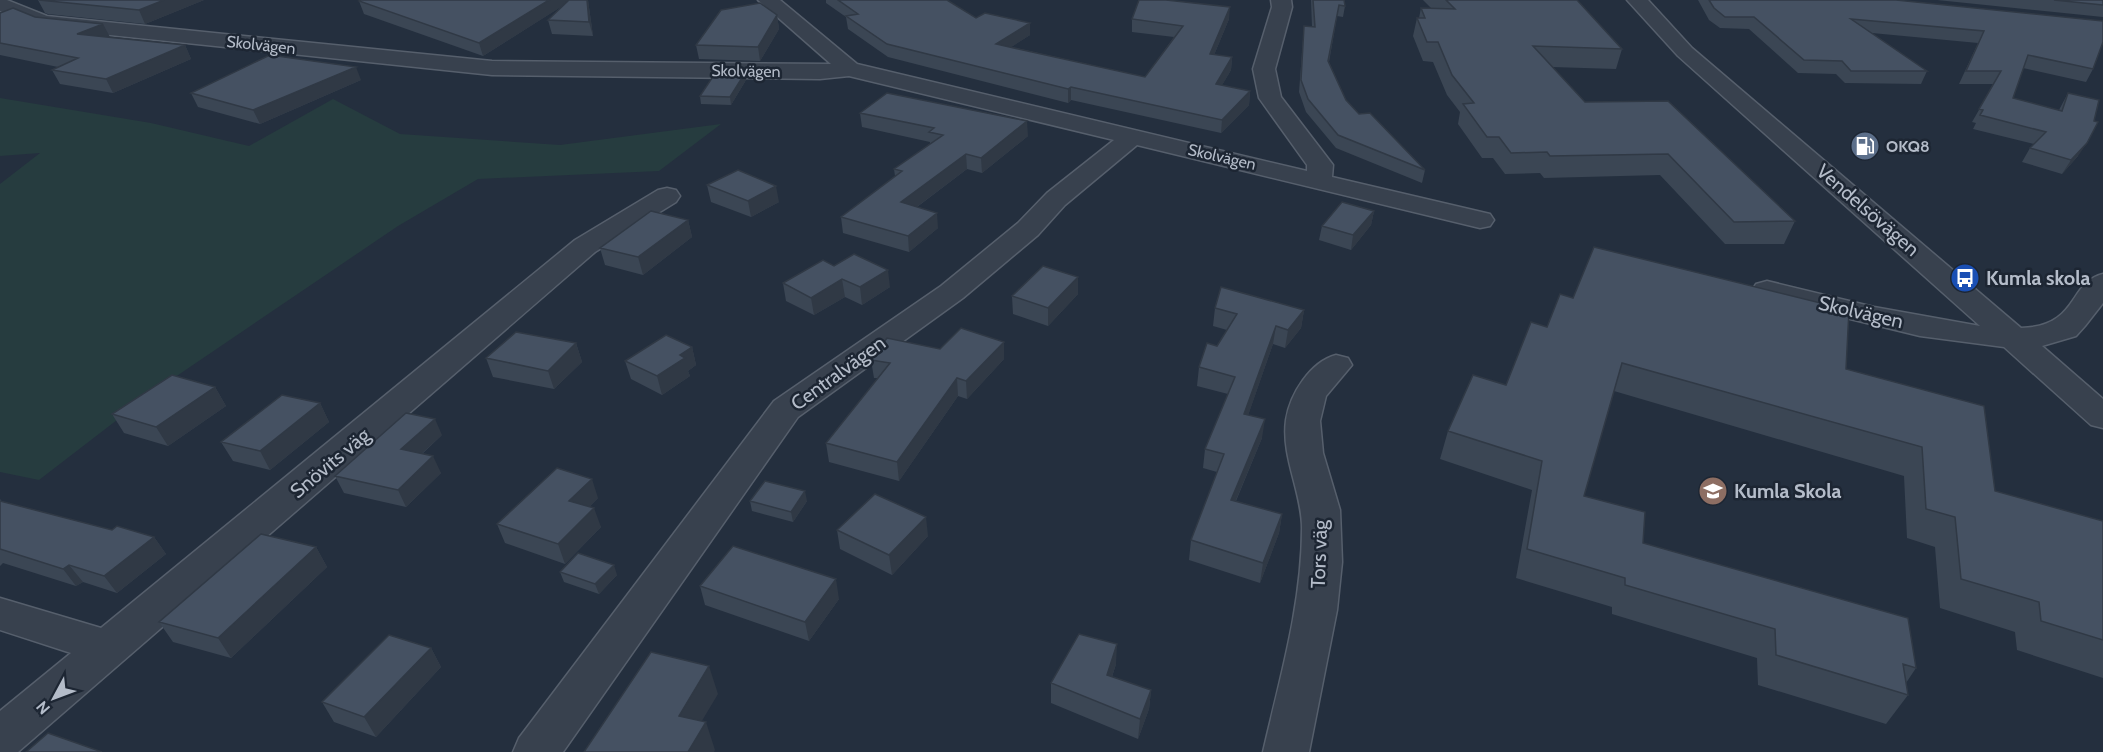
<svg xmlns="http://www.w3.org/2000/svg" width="2103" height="752" viewBox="0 0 2103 752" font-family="Cabin,sans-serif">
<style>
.green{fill:#263c3f}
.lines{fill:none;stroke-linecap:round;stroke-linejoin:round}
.minor-casing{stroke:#565f6c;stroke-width:3}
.minor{fill:#38414e;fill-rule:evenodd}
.wall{fill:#3b4654}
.shaded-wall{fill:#303945}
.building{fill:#455162;stroke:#303945;stroke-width:1.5}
.labels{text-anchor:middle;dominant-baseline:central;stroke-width:5;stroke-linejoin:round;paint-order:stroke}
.far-street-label{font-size:16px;fill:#b4bcc9;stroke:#1d2633}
.far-poi-label{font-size:16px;font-weight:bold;fill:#b4bcc9;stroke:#1d2633;text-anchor:start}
.street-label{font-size:20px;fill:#b4bcc9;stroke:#1d2633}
.poi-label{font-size:20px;font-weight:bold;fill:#b4bcc9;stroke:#1d2633;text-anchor:start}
</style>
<rect width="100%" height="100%" fill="#242f3e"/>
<path class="green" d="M0 98 151 123 249 146 333 99 400 134 560 145 721 124 659 171 478 179 398 226 156 390 39 480 0 472V184L40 153 0 156Z"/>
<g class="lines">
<g class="minor-casing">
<path id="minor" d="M0 0H7L47 16 492 61 831 64 758 0H780L857 64 1307 171V165L1259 98 1253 69 1272 7 1271 0H1291L1292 7 1275 69 1281 97 1333 165 1332 177 1490 214 1494 220 1490 226 1480 228 1137 145 1065 205 1038 235 963 298 798 417 563 752H513L519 738 774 401 941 286 1018 223 1047 193 1114 140 849 76 820 79 492 75 43 28 0 11Z
M1627 0H1648L1692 48 2021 328C2080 326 2067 283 2103 274V303L2085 326 2076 336 2042 346 2103 399V428L2091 425 2004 347 1920 336 1756 296 1752 290 1756 284 1767 281 1874 307 1980 326 1678 56Z
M667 188 676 190 680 196 676 202 595 252 18 752H0V711L71 653 0 630V598L101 628 575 240 658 190Z
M1336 355 1348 358 1352 365 1326 396 1320 421 1323 453 1340 510 1342 562 1337 610 1309 752H1263C1280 678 1302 604 1302 528 1302 492 1281 457 1286 420 1290 394 1310 362 1336 355Z"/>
</g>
<use href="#minor" class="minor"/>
</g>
<path class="wall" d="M38 0H204L145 24 48 14 45 13Z
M588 0 593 36 552 34 548 20 562 6 483 56 364 14 359 1Z
M826 0H947L976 18 1030 23V35L1011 47 1145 77 1174 37 1132 32V19L1168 1 1229 19 1214 55 1232 57 1231 70 1222 85 1250 91 1249 105 1221 133 1071 100 1068 103 888 57 848 29 846 17 826 3Z
M1311 0H1344L1345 6 1343 17 1337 16 1329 62 1346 100 1359 114 1425 170 1422 183 1336 148 1306 112 1299 92 1304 26 1312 27Z
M1423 0H1577L1622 49 1616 69 1552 67 1585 102 1795 221 1784 244H1725L1660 175 1544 178 1540 173 1505 174 1493 158H1482L1458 124 1460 112 1447 95 1433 62 1423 61 1413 36 1417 18H1419L1421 8H1431Z
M1698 0H1896L2093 69 2086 82 2023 68 2013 98 2059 110 2068 93 2078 156 2062 174 2022 162 2030 148 2034 144 1973 129 1976 123 1972 122 1994 84H1959L1978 43 1872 33 1927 71 1921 84 1845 83 1836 74 1798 73 1749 29 1720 28 1709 20Z
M1937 0H2103V17Z
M0 13 35 17 110 37 185 45 191 59 113 93 60 84 52 70 58 67 0 55Z
M777 15 779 29 760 61 699 59 696 45Z
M361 80 260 124 198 107 191 93Z
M746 80 731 105 701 104 700 96Z
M860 113 1028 136 982 173 967 169 917 207 938 228 909 252 843 233 841 217 895 176 894 169 930 144V142L862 127Z
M707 185 779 202 751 217 711 202Z
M1374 211 1371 225 1351 250 1319 240 1322 226Z
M688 220 692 237 643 275 605 265 600 248Z
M834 266 890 287 862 305 845 297 814 315 786 301 783 283Z
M1078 294 1048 326 1013 314 1012 296Z
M1215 308 1304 310 1301 328 1285 348 1273 344 1248 415 1262 438 1236 501 1282 514 1279 533 1260 583 1189 560 1191 540 1217 472 1203 468 1205 449 1228 394 1197 386 1199 367 1217 346 1227 330 1213 326Z
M1547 327 1846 369 1995 491 2103 521V678L2017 650 2015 632 1940 608 1935 547 1907 538 1904 476 1614 391 1584 496 1643 543 1916 668 1906 683 1908 695 1886 724 1758 685 1757 658 1612 614V607L1516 578 1532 490 1440 459 1448 431 1506 385Z
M576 343 582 362 554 389 493 377 486 358Z
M692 347 696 365 688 371 690 376 662 395 631 379 625 361Z
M940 349 1004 359 967 399 958 396 899 481 829 462 826 443 878 378H874L871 360Z
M215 387 226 406 168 446 124 433 112 414Z
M320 403 329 422 270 470 233 461 221 442Z
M442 435 422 454 441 473 406 507 344 493 335 476Z
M598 498 589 507 601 527 565 564 505 543 497 524Z
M0 499 2 502 112 530 154 537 166 554 117 593 83 582 76 586 3 563 0 566Z
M750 501H807L793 522 752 511Z
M837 530 928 536 892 575 840 549Z
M316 547 327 567 231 658 173 642 159 622Z
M560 572 617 575 599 594 564 582Z
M700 586 839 599 809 641 705 605Z
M431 648 441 667 376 737 334 722 322 702Z
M1116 664 1112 677 1151 690 1149 709 1138 739 1051 703V683Z"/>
<path class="shaded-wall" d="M164 0H204L145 24 139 10Z
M549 0H572L483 56 479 43Z
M587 0H588L593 36 589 22Z
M1230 7 1229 19 1209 67 1210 54Z
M777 15 779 29 760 61 758 47Z
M1030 23V35L996 57V44Z
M103 24 110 37 77 34Z
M185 45 191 59 113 93 106 79Z
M1232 57 1231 70 1215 97 1216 84Z
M356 67 361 80 260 124 253 110Z
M745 73 746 80 731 105 730 97Z
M1071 87V100L1068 103V89Z
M1250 91 1249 105 1221 133 1222 120Z
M1027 121 1028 136 982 173 981 158Z
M2087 143 2078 156 2062 174 2071 160Z
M966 154 967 169 902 218 901 202Z
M776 186 779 202 751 217 748 201Z
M1374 211 1371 225 1351 250 1353 235Z
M937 213 938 228 909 252 908 236Z
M688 220 692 237 643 275 638 257Z
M888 270 890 287 862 305 860 287Z
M1078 277V294L1048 326V308Z
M842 279 845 297 814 315 811 298Z
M1304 310 1301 328 1285 348 1288 330Z
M1276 326 1273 344 1242 433 1244 414Z
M1004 342V359L967 399 966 381Z
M576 343 582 362 554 389 548 371Z
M692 347 696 365 688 371 690 376 662 395 657 376 680 355Z
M957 378 958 396 899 481 897 462Z
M215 387 226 406 168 446 156 427Z
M320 403 329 422 270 470 260 451Z
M435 419 442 435 408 466 401 449Z
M1265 419 1262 438 1228 519 1231 500Z
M433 456 441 473 406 507 398 490Z
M592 479 598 498 576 520 569 501Z
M805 491 807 501 793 522 791 512Z
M594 508 601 527 565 564 558 544Z
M1282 514 1279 533 1260 583 1263 563Z
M926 517 928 536 892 575 889 555Z
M154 537 166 554 117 593 104 576Z
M316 547 327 567 231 658 218 638Z
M69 565 83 582 76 586 63 569Z
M614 565 617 575 599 594 595 584Z
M836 579 839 599 809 641 805 622Z
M1117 644 1116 664 1106 695 1107 675Z
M431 648 441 667 376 737 364 717Z
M709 666 718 694 688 744 679 716Z
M1151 690 1149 709 1138 739 1140 719Z
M706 722 715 750 714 752H688Z"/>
<path class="building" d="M39 0H164L139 10Z
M361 0H549L479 43 359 1Z
M569 0H587L589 22 548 20Z
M838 0H947L976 18 985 13 1030 23 996 44 1145 77 1183 26 1132 19 1139 0H1166L1230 7 1210 54 1232 57 1216 84 1250 91 1222 120 1071 87 1068 89 887 44 846 16 858 14Z
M1313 0H1344L1345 6 1339 5 1328 61 1346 100 1359 114 1370 113 1425 170 1338 135 1308 99 1301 80 1304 26 1315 27Z
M1446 0H1577L1622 49 1533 46 1585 102 1668 101 1795 221 1734 222 1668 154 1550 156 1547 152 1511 153 1499 137H1487L1463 104 1474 103 1452 75 1438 42H1427L1417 18H1425L1421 8 1455 9Z
M1709 0H1896L2103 21V42L2093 69 2028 55 2013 98 2062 111 2068 93 2099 100 2094 121 2098 122 2087 143 2071 160 2030 148 2046 132 1980 115 1983 110 1979 109 2001 71H1966L1984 31 1851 19 1927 71H1851L1842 61 1804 60 1754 17H1725L1714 8Z
M2054 0H2103V5Z
M760 3 777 15 758 47 696 45 721 10Z
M13 8 35 17 103 24 77 34 185 45 106 79 52 70 78 58 0 43V13Z
M270 55 356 67 253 110 191 93Z
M716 72 745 73 730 97 700 96Z
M887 93 1027 121 981 158 966 154 901 202 937 213 908 236 841 217 902 171 894 169 943 135 929 132 934 128 860 113Z
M738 170 776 186 748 201 707 185Z
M1342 202 1374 211 1353 235 1322 226Z
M651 211 688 220 638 257 600 248Z
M1594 247 1849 310 1846 369 1984 406 1995 491 2103 521V640L2041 621 2039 602 1961 579 1955 517 1926 509 1922 447 1622 363 1584 496 1645 512 1643 543 1908 618 1916 668 1903 664 1908 695 1776 655 1775 629 1625 585V578L1527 549 1542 461 1448 431 1473 375 1506 385 1531 322 1547 327 1560 294 1573 298Z
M854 254 888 270 860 287 842 279 811 298 783 283 823 260 834 266Z
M1043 266 1078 277 1048 308 1012 296Z
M1221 287 1304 310 1288 330 1276 326 1244 414 1265 419 1231 500 1282 514 1263 563 1191 540 1224 454 1205 449 1235 377 1199 367 1207 343 1217 346 1237 314 1215 308Z
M961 328 1004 342 966 381 957 378 897 462 826 443 890 363 871 360 887 338 940 349Z
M516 332 576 343 548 371 486 358Z
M666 335 692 347 680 355 685 358 657 376 625 361Z
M172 375 215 387 156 427 112 414Z
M282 395 320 403 260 451 221 442Z
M406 413 435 419 401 449 433 456 398 490 335 476Z
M557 468 592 479 569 501 594 508 558 544 497 524Z
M765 481 805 491 791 512 750 501Z
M875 494 926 517 889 555 837 530Z
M0 501 112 530 117 526 154 537 104 576 69 565 63 569 0 549Z
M261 534 316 547 218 638 159 622Z
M733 546 836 579 805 622 700 586Z
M578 553 614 565 595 584 560 572Z
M1079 634 1117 644 1107 675 1151 690 1140 719 1051 683Z
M389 635 431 648 364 717 322 702Z
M651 652 709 666 679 716 706 722 688 752H584Z
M48 733 102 752H26Z"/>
<defs>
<g id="fuel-disc" transform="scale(1.5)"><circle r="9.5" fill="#5c6f8a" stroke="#1d2633"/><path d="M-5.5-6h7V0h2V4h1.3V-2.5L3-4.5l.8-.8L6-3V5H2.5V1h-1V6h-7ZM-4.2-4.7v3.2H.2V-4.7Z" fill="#fff"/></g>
<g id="bus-disc" transform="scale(1.5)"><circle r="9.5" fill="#1a4fb4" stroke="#1d2633"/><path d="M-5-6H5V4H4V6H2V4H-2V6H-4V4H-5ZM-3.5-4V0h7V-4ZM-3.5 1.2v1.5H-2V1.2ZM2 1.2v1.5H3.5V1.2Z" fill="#fff"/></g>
<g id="school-disc" transform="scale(1.5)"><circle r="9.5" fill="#8d6e63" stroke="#1d2633"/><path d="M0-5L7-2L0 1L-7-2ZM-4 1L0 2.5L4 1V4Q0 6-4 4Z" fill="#fff"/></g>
</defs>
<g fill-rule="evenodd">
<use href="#fuel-disc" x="1865" y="146"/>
<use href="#bus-disc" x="1965" y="278"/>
<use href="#school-disc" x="1713" y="491"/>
</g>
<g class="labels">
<g class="far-street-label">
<text transform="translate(261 45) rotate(6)">Skolvägen</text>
<text transform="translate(746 71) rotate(1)">Skolvägen</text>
<text transform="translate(1222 157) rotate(13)">Skolvägen</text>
</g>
<g class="far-poi-label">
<text x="1886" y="146">OKQ8</text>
</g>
<g class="street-label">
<text transform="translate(1868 210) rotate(41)">Vendelsövägen</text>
<text transform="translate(1861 312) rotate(13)">Skolvägen</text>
<text transform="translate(838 373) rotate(-36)">Centralvägen</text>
<text transform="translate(330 463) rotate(-40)">Snövits väg</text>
<text transform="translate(1319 554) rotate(-88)">Tors väg</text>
</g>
<g class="poi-label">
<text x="1986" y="278">Kumla skola</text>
<text x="1734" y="491">Kumla Skola</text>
</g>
</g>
<g transform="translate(54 698) rotate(229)" stroke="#1d2633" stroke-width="4.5" paint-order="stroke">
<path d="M0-4.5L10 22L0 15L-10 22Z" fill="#b4bcc9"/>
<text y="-9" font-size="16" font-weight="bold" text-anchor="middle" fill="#b4bcc9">N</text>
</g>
</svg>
